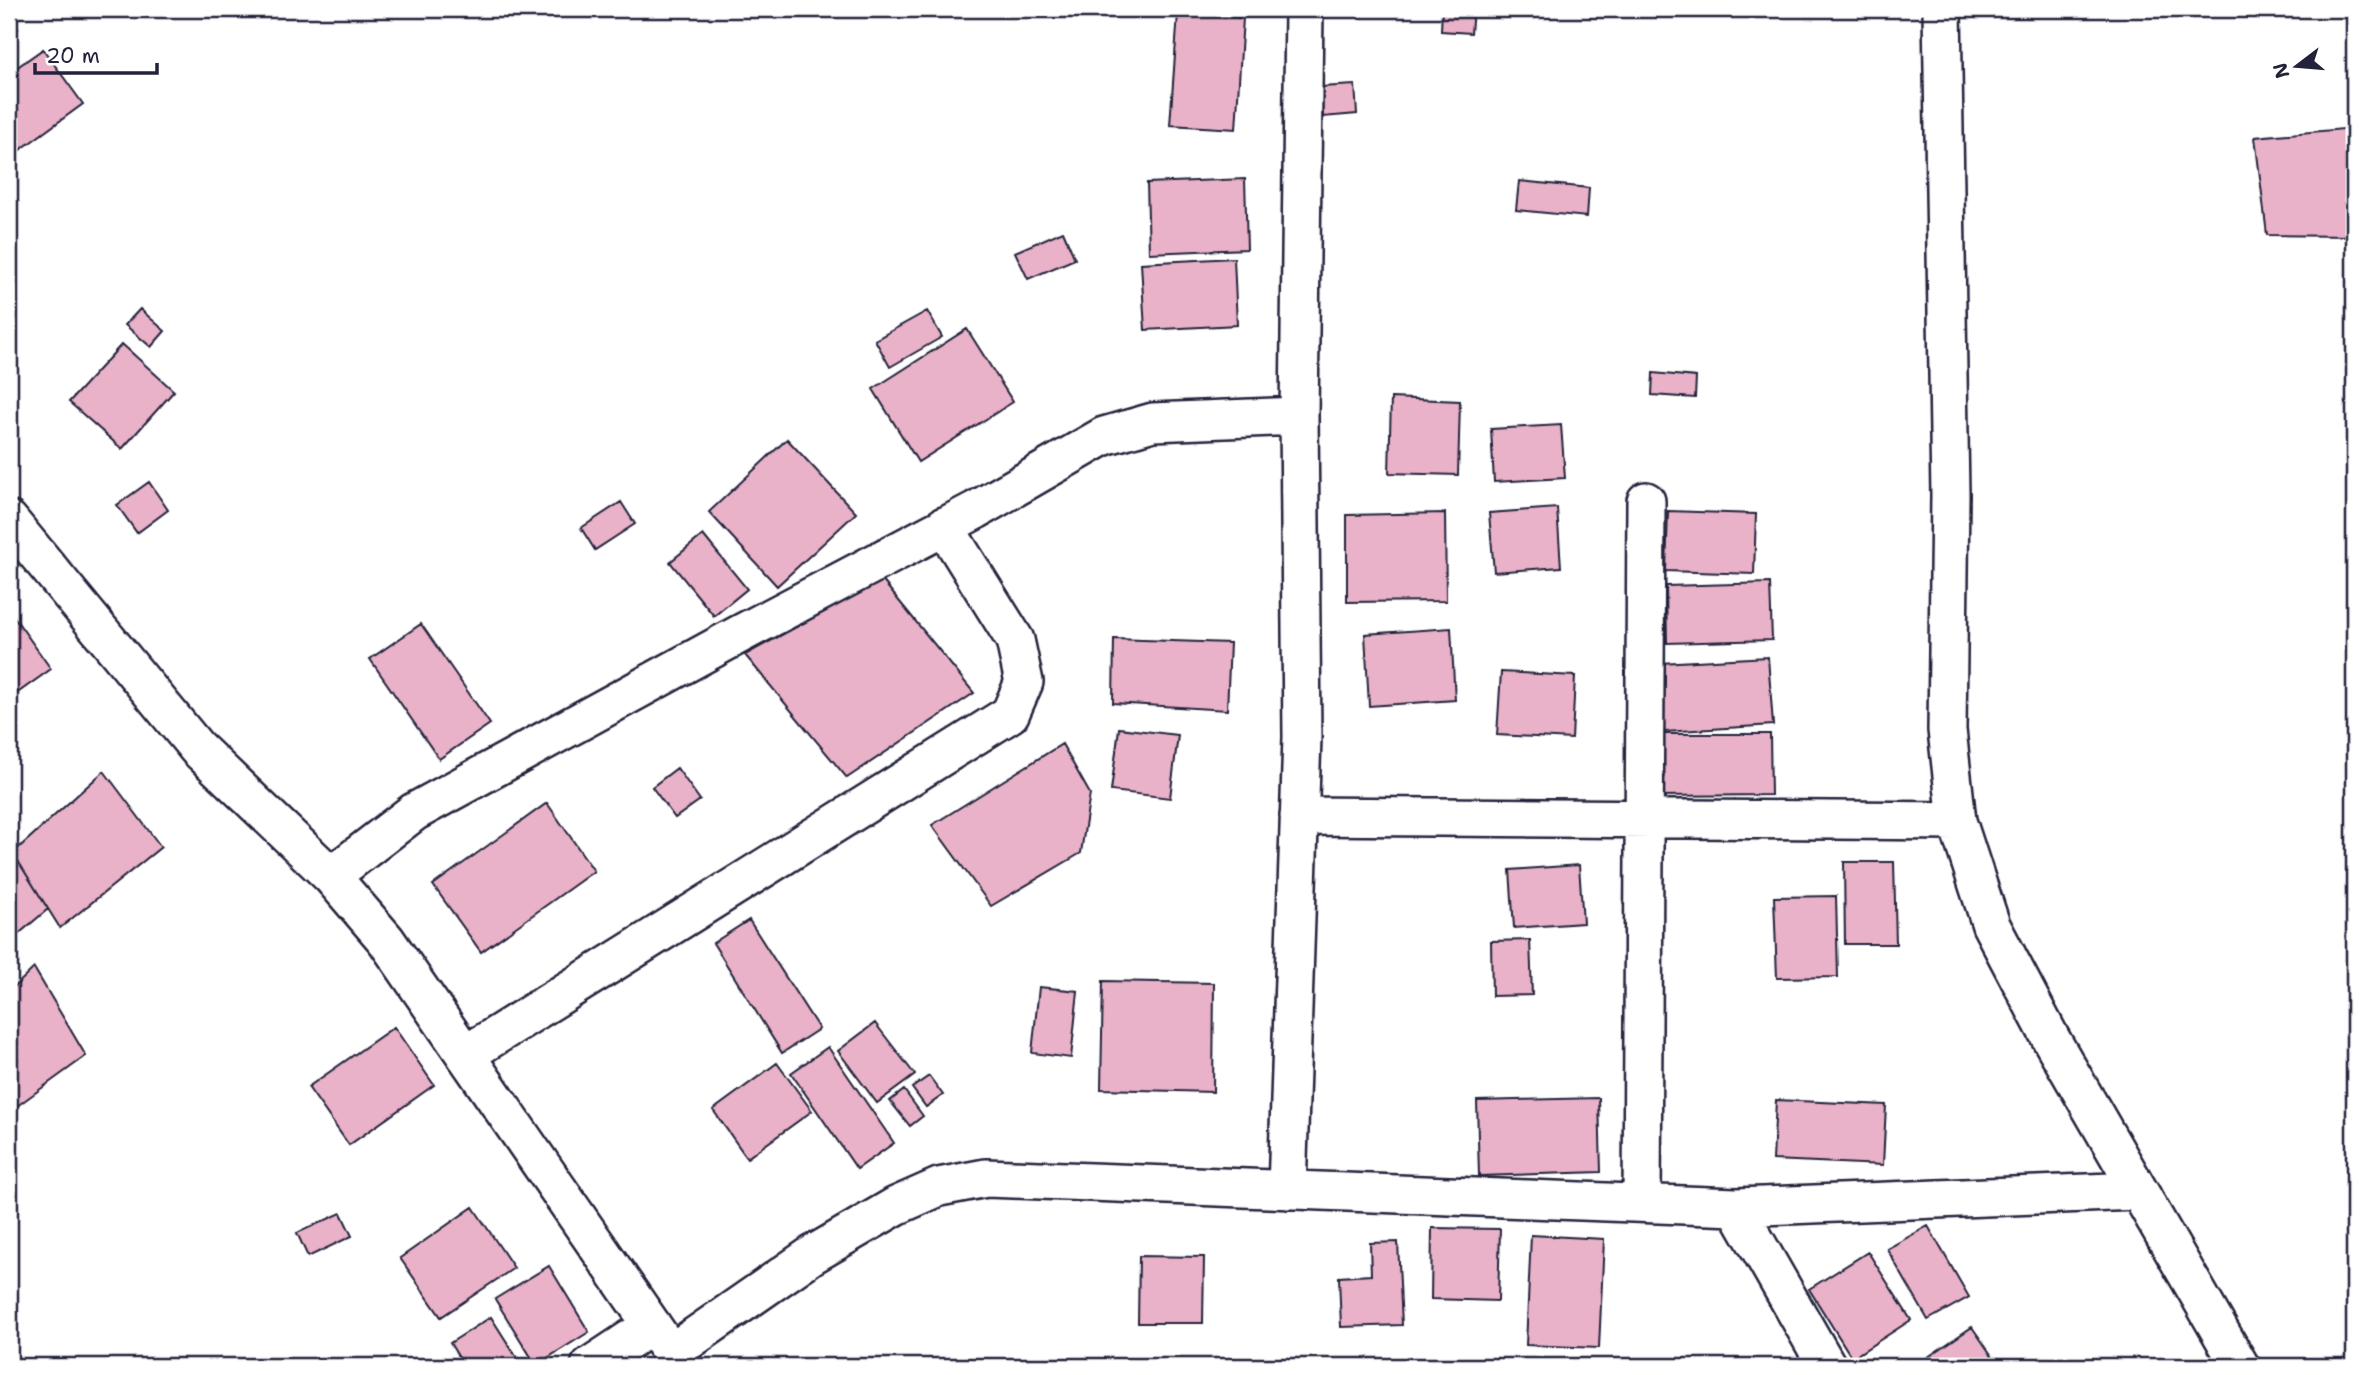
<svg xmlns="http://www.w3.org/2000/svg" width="2363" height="1375" viewBox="0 0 2363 1375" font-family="'Shantell Sans',sans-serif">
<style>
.building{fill:#e9b2c8;stroke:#22223b;stroke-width:2}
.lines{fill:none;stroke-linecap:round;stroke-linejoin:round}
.street-casing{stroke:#22223b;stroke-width:42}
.street{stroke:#fff;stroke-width:37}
</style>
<rect width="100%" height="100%" fill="#fff"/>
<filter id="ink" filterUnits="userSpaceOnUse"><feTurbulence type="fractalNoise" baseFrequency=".0143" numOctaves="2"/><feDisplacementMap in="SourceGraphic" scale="14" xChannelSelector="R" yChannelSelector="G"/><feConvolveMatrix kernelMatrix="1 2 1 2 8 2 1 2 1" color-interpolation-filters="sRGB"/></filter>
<g filter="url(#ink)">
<path class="building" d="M1442 9H1473L1471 33 1441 31Z
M1178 13 1243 18 1236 129 1170 125Z
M9 16 18 29 9 36Z
M43 49 83 104 9 158V73Z
M1355 85 1357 114 1323 117 1321 87Z
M2354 128V236L2267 235 2255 137Z
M1245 179 1247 249 1149 253 1147 183Z
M1519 181 1589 188 1587 217 1516 210Z
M1063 231 1075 259 1028 279 1015 252Z
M1234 258 1237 325 1145 330 1141 263Z
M140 309 165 331 151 347 125 325Z
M927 311 942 337 890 367 875 340Z
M967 329 1013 402 918 462 873 389Z
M122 344 174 391 122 449 69 402Z
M1653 373 1696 377 1695 398 1652 395Z
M1391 398 1460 401 1458 475 1389 473Z
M1561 425 1565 478 1494 482 1491 429Z
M787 439 856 513 777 586 709 512Z
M149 482 168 510 137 533 117 505Z
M621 502 635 524 595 550 581 528Z
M1557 508 1561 567 1494 572 1489 513Z
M1668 511 1756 514 1754 574 1666 571Z
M1445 513 1446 601 1347 602V515Z
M703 535 747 589 714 616 670 562Z
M882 580 974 693 847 778 745 655Z
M1770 583 1772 640 1667 643 1666 586Z
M9 610 51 669 9 699Z
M421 624 490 724 439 759 370 659Z
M1451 628 1455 700 1369 706 1365 634Z
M1114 639 1230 643 1227 710 1113 703Z
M1768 657 1773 725 1664 732 1660 663Z
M1501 672 1575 676 1572 739 1497 735Z
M1119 728 1178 735 1170 798 1111 791Z
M1654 734H1770L1771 795 1655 796Z
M1062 744 1090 794 1081 853 991 906 932 825Z
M677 768 700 800 675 818 652 787Z
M104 771 161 847 60 928 13 853Z
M547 803 594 871 481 952 433 885Z
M13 853 48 909 9 942V855Z
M1844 862H1894L1896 944H1845Z
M1579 865 1583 923 1514 928 1510 870Z
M1836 896 1838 977 1777 978 1774 897Z
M749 920 819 1029 782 1053 713 943Z
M1530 940 1532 995 1492 996 1491 941Z
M34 968 86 1056 13 1109 9 1104V992Z
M1103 981 1214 983 1213 1092 1101 1089Z
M1039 987 1078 991 1071 1058 1032 1053Z
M875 1023 915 1075 877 1103 838 1051Z
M394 1027 434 1085 349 1145 308 1087Z
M828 1047 894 1143 857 1169 791 1073Z
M777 1063 812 1111 747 1158 713 1110Z
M929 1076 943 1095 926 1107 912 1088Z
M904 1090 923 1116 910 1126 890 1101Z
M1599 1098 1601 1172 1479 1176 1477 1101Z
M1776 1100 1886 1105 1883 1165 1773 1160Z
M473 1207 514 1268 441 1317 400 1258Z
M341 1213 352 1236 308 1257 297 1233Z
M1928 1226 1969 1297 1928 1320 1887 1249Z
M1432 1228 1500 1229 1498 1301 1431 1299Z
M1531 1235 1604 1239 1599 1348 1526 1345Z
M1398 1242 1402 1325 1341 1327 1339 1277 1371 1275 1370 1243Z
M1868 1252 1911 1320 1852 1358 1809 1289Z
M1139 1256 1204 1257 1203 1323H1138Z
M549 1266 589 1332 536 1365 495 1299Z
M491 1317 522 1366H464L450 1343Z
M1972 1327 1999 1366H1915Z
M1519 1365H1595V1366H1519Z"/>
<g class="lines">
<g class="street-casing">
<path id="street" d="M1942 9 1950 495 1947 730 1957 821 1991 925 2051 1039 2240 1366
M9 520 197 748 331 876 386 940 680 1366
M1299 816 1957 821
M331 876 414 812 740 634 976 510 1104 436 1153 422 1299 416
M465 1055 1010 714 1024 682 1015 640 944 526
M1287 1190 1302 737 1299 416 1304 9
M1642 1203 1646 501
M1736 1207 1827 1366
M671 1353 812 1255 896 1206 939 1187 986 1178 1736 1207 2137 1191
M590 1366 652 1325"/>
</g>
<use href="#street" class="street"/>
</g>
</g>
<rect width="2363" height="1375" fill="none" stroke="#fff" stroke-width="35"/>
<rect x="18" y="18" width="2328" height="1340" fill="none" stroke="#22223b" stroke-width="2.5" filter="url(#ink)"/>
<g transform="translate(2297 66) rotate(254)" stroke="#ffffff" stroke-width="5" paint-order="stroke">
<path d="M0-5L12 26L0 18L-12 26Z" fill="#22223b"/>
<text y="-10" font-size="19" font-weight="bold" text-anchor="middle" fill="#22223b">N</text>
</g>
<path d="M35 63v10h122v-10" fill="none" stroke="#22223b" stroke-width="3.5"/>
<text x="46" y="63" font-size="21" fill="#22223b" stroke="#ffffff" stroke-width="5" paint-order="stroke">20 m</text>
</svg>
